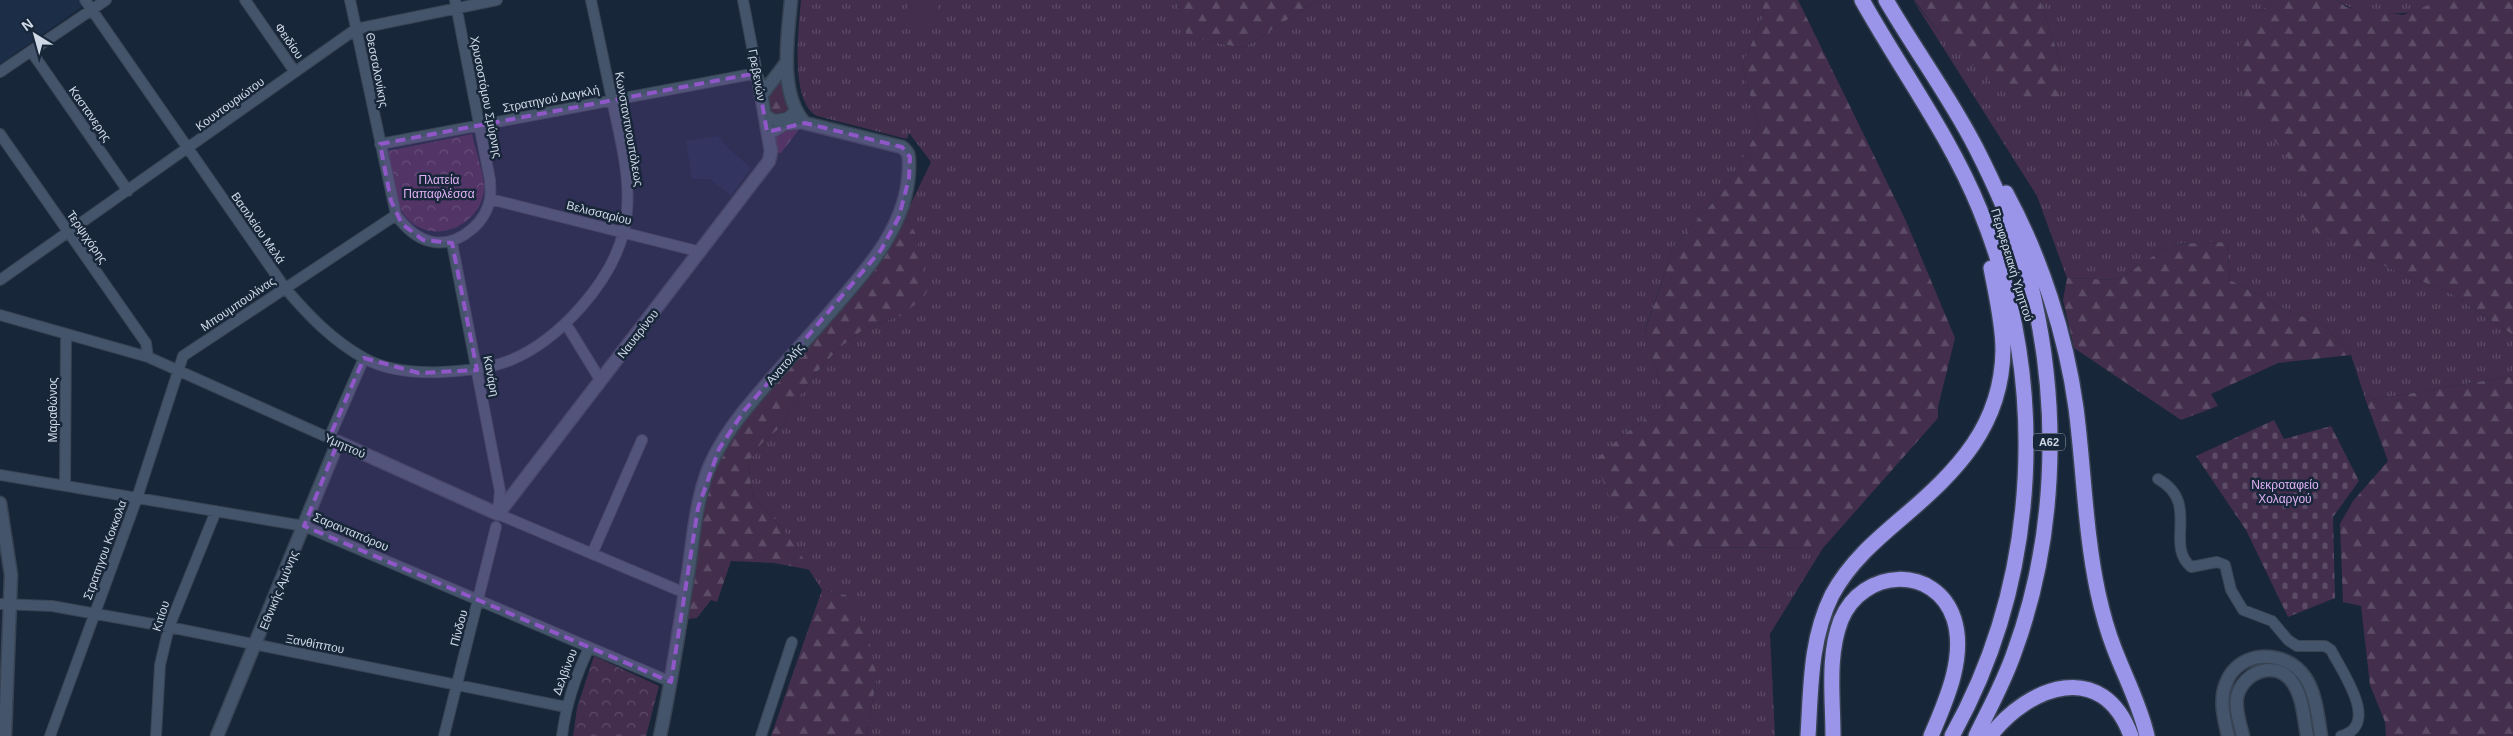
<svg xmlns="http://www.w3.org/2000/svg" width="2513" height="736" viewBox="0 0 2513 736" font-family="Helvetica,sans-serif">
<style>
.built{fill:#1c2e47}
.grass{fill:url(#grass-tufts)}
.forest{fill:url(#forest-firs)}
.cemetery{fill:url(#cemetery-stones)}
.park{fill:url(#park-crowns)}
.pitch{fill:#432e4e}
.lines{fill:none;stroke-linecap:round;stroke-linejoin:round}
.minor-casing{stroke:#384353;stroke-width:12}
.tertiary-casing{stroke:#384353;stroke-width:15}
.motorway-casing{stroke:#384353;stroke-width:18}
.minor{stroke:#44546a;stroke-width:10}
.tertiary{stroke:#44546a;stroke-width:12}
.motorway{stroke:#9a95e9;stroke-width:15}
.marked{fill:#9057c9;fill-opacity:0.2;stroke:#9057c9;stroke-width:4;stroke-dasharray:10 6;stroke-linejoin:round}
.labels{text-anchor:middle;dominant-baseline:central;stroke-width:5;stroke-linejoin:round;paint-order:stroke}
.shield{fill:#182639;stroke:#98a3b2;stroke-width:1}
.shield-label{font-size:11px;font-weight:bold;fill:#cfd9e6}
.street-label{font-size:12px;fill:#cfd9e6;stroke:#182639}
.park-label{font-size:12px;fill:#dfb2f6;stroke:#182639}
</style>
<defs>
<pattern id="grass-tufts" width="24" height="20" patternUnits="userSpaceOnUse" patternTransform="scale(1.25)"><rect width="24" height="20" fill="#432e4e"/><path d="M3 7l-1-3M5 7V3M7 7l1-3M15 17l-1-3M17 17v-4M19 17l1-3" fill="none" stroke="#5d4c68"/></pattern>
<pattern id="forest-firs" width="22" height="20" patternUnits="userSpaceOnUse" patternTransform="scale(1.25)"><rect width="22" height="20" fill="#432e4e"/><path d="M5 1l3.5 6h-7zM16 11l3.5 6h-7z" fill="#5d4c68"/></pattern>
<pattern id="cemetery-stones" width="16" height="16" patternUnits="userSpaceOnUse" patternTransform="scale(1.25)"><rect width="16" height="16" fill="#432e4e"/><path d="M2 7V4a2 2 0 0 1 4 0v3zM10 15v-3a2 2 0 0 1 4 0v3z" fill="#5d4c68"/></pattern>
<pattern id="park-crowns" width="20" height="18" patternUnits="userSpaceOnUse" patternTransform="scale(1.25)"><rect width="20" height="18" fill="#432e4e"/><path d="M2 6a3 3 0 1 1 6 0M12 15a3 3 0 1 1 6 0" fill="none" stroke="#5d4c68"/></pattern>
</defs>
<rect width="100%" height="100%" fill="#182639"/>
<path class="built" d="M0 0H78L83 6 0 64Z
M718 136 726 146 751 168 731 196 710 179H692L686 141Z"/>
<path class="grass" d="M801 0H1176L1188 37 1243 48 1318 0H1761L1764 14 1742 66 1759 128 1728 186 1674 246 1645 330 1666 405 1623 435 1595 461 1674 547 1823 548 1770 634 1775 736H866L877 677 846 595 822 590 781 526 753 498 748 462 762 443 783 425 792 406 816 373 839 348 864 329 900 316 919 250 916 234 905 216 931 162 909 133 907 139 817 116C789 101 799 27 801 0Z
M1913 0 1940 34 2061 64 2040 0H2275L2259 12 2282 147 2309 184 2351 252 2452 294 2513 335V376L2366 401 2351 355 2325 326 2287 310 2230 280 2227 242 2171 244 2118 280 2067 278 2037 196Z
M2337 0H2442C2422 19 2357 17 2337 0Z"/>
<path class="forest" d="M1176 0H1318L1243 48 1187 37Z
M1761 0H1798L1906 221 1955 338 1938 407V418L1823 548 1674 547 1617 518 1595 460 1623 435 1666 405 1645 331 1674 246 1728 186 1759 128 1742 66 1764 14Z
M1914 0H2040L2061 64 2057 107 1997 88 1940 34Z
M2275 0H2337L2346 7 2403 15 2442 0H2513V335L2452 294 2351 252 2315 231 2296 210 2309 184 2245 103 2236 51 2259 12Z
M782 75 793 109C786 117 776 116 767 111 765 96 773 86 782 75Z
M800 128 781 153 775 152 773 139C782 129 788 129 800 128Z
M905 216 916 234 927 292 917 303 900 316 864 329 839 348 816 373 792 406 783 425 762 443 748 462 753 498 781 526 811 570 774 563 731 561 717 602 711 600 697 618 688 619 701 510 719 457 748 413 857 291 884 257Z
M2227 242 2230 280 2287 310 2325 326 2351 355 2278 363 2211 394 2218 406 2181 420 2074 348 2063 300 2067 278 2118 280 2171 244Z
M2513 376V736H2386L2385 722 2370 685 2361 606 2343 602 2340 524 2353 501 2388 461 2366 401Z
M822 590 846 595 867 631 877 677 866 736H771Z"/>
<path class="cemetery" d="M2274 420 2284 439 2331 426 2359 481 2333 517 2335 598 2288 617 2246 530 2196 456Z"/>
<path class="park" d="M472 134C475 149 485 176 484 190 480 227 431 247 406 217 392 200 392 172 388 151Z
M594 656 659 686 646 736H573L577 708Z"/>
<path class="pitch" d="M910 0H940L930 36 901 27Z"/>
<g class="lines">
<g class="minor-casing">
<path id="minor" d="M85 0 285 288C308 315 333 341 364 358 387 371 415 373 441 372 464 371 489 369 511 360 559 340 612 282 624 230 634 187 621 142 612 100 605 67 598 33 591 0
M245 0 295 72
M350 0 396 215C416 243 444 253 472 229 481 222 488 210 490 199 491 193 490 186 490 180L455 0
M743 0 758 78
M31 51 128 191
M0 72 106 0
M764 113 774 120 787 118 796 110
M0 134 146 343 148 357
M768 135 785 125 805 123
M380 144 757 73
M490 199 701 252
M452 243 500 491 498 514 685 593
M0 280 356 29 497 0
M0 315 148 357 338 442
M566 324 601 381
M329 438 364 358
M0 475 304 526 671 682
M2158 479C2201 503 2164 544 2191 567L2217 562 2225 565 2231 590 2243 610 2272 621 2288 640 2297 646H2325L2331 650C2342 672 2381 725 2341 736
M65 486 66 335
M592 554 642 440
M0 604 52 606 169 627 566 707
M50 736 137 498 183 356 396 215
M156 736 160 665 169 627 216 511
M444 736 496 527
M562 736C566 704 575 677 589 648
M761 736 792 642"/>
</g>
<g class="tertiary-casing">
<path id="tertiary" d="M761 96 786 63
M0 503 11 575 5 736
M217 736 338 442 498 514 769 161 771 151 759 82
M660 736C672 680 680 624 689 568 693 538 696 507 705 479 713 454 729 430 745 410 771 378 800 347 827 316 863 274 907 229 909 170 909 160 911 153 902 147L805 123C778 94 788 36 791 0
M2228 736C2224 719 2219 700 2226 683 2239 649 2286 649 2305 677 2316 693 2318 717 2321 736
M2243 736C2240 724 2235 710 2237 697 2243 671 2277 659 2293 683 2303 698 2304 719 2307 736"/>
</g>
<g class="motorway-casing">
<path id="motorway" d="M1862 0C1901 70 1950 136 1980 210 2049 379 2041 576 1952 736
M1886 0C1915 50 1950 97 1976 148 2000 195 2023 248 2034 299 2060 415 2055 542 2014 653 2004 682 1989 709 1976 736
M2006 193C2041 258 2066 335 2076 408 2084 470 2085 532 2098 593 2102 611 2107 630 2114 648 2125 677 2140 705 2147 736
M1808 736C1811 688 1810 639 1832 595 1849 563 1876 540 1903 517 1957 471 2002 426 2003 350 2003 323 1996 295 1991 268
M1833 736C1833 698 1827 656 1841 620 1862 568 1936 564 1954 619 1966 657 1946 701 1931 736
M1990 736C2029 685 2103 659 2131 736"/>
</g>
<use href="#minor" class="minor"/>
<use href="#tertiary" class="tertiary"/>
<use href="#motorway" class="motorway"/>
</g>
<path class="marked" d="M757 73 767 132 805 123 902 147 910 157 909 178 899 217 881 250 744 411 719 449 698 508 671 682 304 526 338 442 329 438 364 358 419 373 477 370 452 243 423 240 402 224 391 201 380 144Z"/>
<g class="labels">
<rect class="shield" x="2033" y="433.5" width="32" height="17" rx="4"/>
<g class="shield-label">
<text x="2049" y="442">Α62</text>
</g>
<g class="street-label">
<text transform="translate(289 41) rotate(55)">Φειδίου</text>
<text transform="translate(377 70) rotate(79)">Θεσσαλονίκης</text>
<text transform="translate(757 75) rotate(80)">Γρεβενών</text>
<text transform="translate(486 97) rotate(79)">Χρυσοστόμου Σμύρνης</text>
<text transform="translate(551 99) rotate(-11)">Στρατηγού Δαγκλή</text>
<text transform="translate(230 104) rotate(-36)">Κουντουριώτου</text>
<text transform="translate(90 114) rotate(55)">Καστανερης</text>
<text transform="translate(629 129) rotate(80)">Κωνσταντινουπόλεως</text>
<text transform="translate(599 213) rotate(14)">Βελισσαρίου</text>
<text transform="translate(258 228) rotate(55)">Βασιλείου Μελά</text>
<text transform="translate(87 237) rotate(55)">Τερψιχόρης</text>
<text transform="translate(2012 265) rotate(73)">Περιφερειακή Υμηττού</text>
<text transform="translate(238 304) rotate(-34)">Μπουμπουλίνας</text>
<text transform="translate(638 334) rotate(-52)">Ναυαρίνου</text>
<text transform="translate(785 364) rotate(-49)">Ανατολής</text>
<text transform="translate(491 376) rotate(79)">Κανάρη</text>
<text transform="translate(53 410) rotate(-90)">Μαραθώνος</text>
<text transform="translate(345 446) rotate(24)">Υμηττού</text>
<text transform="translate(351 532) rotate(23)">Σαρανταπόρου</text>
<text transform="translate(105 550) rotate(-70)">Στρατηγου Κοκκολα</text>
<text transform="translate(279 590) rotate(-68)">Εθνικής Αμύνης</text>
<text transform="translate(161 616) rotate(-72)">Κιτίου</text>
<text transform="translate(459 628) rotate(-75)">Πίνδου</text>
<text transform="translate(315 644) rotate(11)">Ξανθίππου</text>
<text transform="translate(565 672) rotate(-69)">Δελβίνου</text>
</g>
<g class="park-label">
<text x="439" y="180">Πλατεία<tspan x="439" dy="14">Παπαφλέσσα</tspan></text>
<text x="2285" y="485">Νεκροταφείο<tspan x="2285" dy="14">Χολαργού</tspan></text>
</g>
</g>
<g transform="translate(35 35) rotate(323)" stroke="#182639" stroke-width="4" paint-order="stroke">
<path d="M0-4L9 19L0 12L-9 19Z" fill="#cfd9e6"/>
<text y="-8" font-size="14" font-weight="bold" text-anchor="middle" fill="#cfd9e6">N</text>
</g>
</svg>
